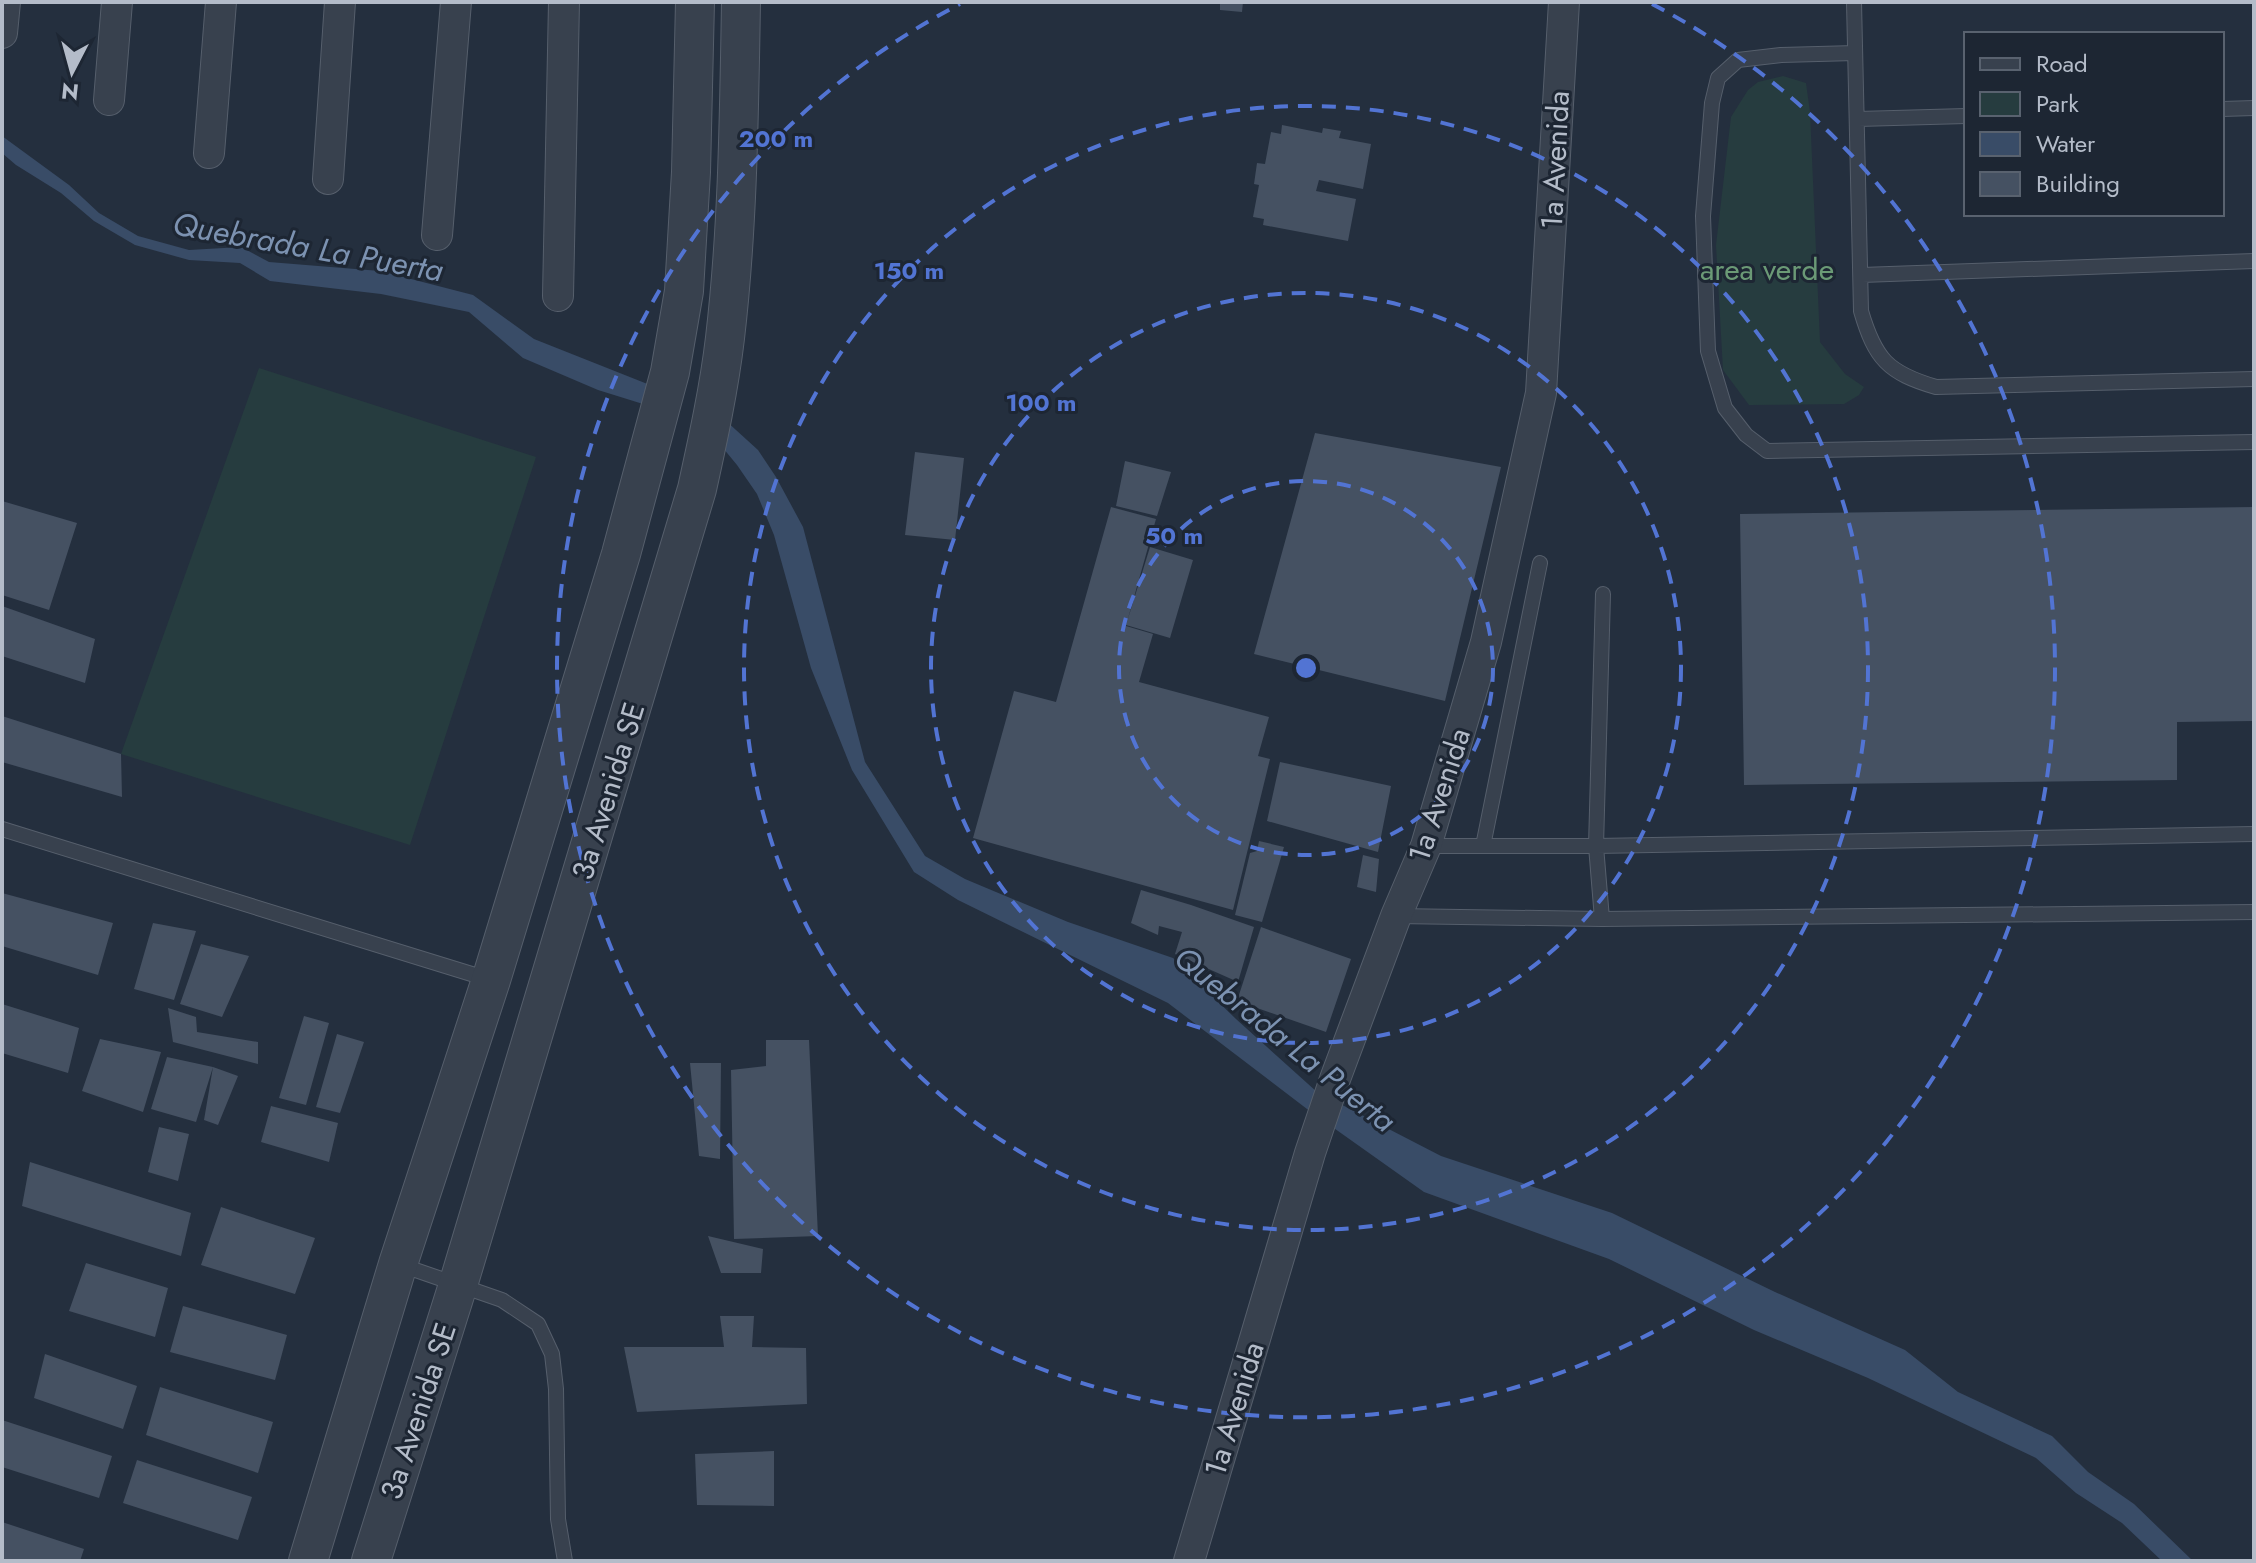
<svg xmlns="http://www.w3.org/2000/svg" width="2256" height="1563" viewBox="0 0 2256 1563" font-family="Jost,sans-serif">
<style>
.green{fill:#263c3f}
.water{fill:#394c67}
.building{fill:#455162}
.lines{fill:none;stroke-linecap:round;stroke-linejoin:round}
.service-casing{stroke:#565f6c;stroke-width:16}
.minor-casing{stroke:#565f6c;stroke-width:32}
.tertiary-casing{stroke:#565f6c;stroke-width:40}
.service{stroke:#38414e;stroke-width:14}
.minor{stroke:#38414e;stroke-width:30}
.tertiary{stroke:#38414e;stroke-width:38}
.ring{fill:none;stroke:#5274d3;stroke-width:4;stroke-dasharray:14 10}
.labels{text-anchor:middle;dominant-baseline:central;stroke-width:6;stroke-linejoin:round;paint-order:stroke}
.street-label{font-size:30px;fill:#b4bcc9;stroke:#1d2633}
.park-label{font-size:30px;fill:#6b9a76;stroke:#1d2633}
.water-label{font-size:32px;font-style:italic;fill:#7c92b1;stroke:#1d2633}
.centre{fill:#5274d3;stroke:#1d2633;stroke-width:4}
.ring-label{font-size:24px;text-anchor:middle;font-weight:bold;fill:#5274d3;stroke:#1d2633;stroke-width:6;stroke-linejoin:round;paint-order:stroke}
</style>
<rect width="100%" height="100%" fill="#242f3e"/>
<path class="green" d="M1783 76 1806 83 1810 112 1820 342 1845 374 1864 387 1859 395 1844 404 1749 405 1723 370 1716 245 1731 117 1748 90 1758 82Z
M259 368 536 457 410 845 121 754Z"/>
<path class="water" d="M2 136 69 185 99 213 138 236 189 250 241 247 269 262 380 271 473 295 534 339 650 385 643 404 598 390 523 358 469 312 381 294 270 281 240 263 189 260 135 245 94 221 61 193 16 165 2 153Z
M725 420 758 450 776 477 803 527 865 762 925 856 965 879 1068 922 1173 958 1236 1019 1317 1092 1441 1156 1612 1213 1775 1292 1905 1350 1958 1392 2052 1436 2088 1472 2134 1504 2193 1561H2162L2122 1523 2076 1493 2036 1458 1868 1378 1754 1330 1609 1259 1424 1192 1307 1109 1168 1003 958 900 914 872 852 770 811 668 774 535 757 494 737 465 709 431Z"/>
<path class="building" d="M1220 2H1243L1242 12 1220 10Z
M1282 125 1322 133 1323 128 1341 131 1339 138 1371 144 1363 189 1319 180 1316 191 1356 199 1348 241 1263 225 1264 219 1253 217 1259 185 1254 184 1257 163 1265 164 1271 132 1281 134Z
M1315 433 1501 467 1445 701 1254 654Z
M915 452 964 458 955 540 905 535Z
M1125 461 1171 472 1157 516 1116 506Z
M2 501 77 523 49 610 2 595Z
M1111 507 1156 519 1127 622 1150 547 1193 560 1170 638 1126 625V626L1153 634 1139 682 1269 717 1258 756 1270 759 1233 910 973 838 1014 691 1056 702Z
M2254 507V721L2177 722V780L1744 785 1740 514Z
M2 606 95 639 85 683 2 656Z
M2 716 121 754 122 797 2 762Z
M1280 762 1391 786 1378 852 1267 821Z
M1259 841 1284 847 1262 922 1235 915 1250 853 1257 851Z
M1363 855 1379 859 1376 892 1357 887Z
M1141 890 1191 905 1254 927 1238 982 1175 954 1182 932 1159 926 1158 935 1131 923Z
M2 893 113 923 98 975 2 946Z
M153 923 196 931 174 1000 134 989Z
M1261 927 1351 959 1326 1032 1237 1001Z
M201 944 249 956 222 1017 180 1004Z
M2 1004 79 1028 68 1073 2 1053Z
M168 1008 196 1017 197 1032 258 1042V1064L173 1042Z
M304 1016 329 1023 306 1105 279 1098Z
M337 1034 364 1042 340 1113 316 1107Z
M100 1039 161 1052 143 1112 82 1091Z
M766 1040H809L818 1236 734 1239 731 1070 766 1066Z
M167 1057 213 1067 238 1076 218 1125 204 1120 213 1067 196 1122 151 1109Z
M690 1063H721L720 1159 699 1156Z
M271 1106 338 1123 329 1162 261 1142Z
M159 1127 189 1134 178 1181 148 1172Z
M30 1162 191 1213 181 1256 22 1206Z
M221 1207 315 1238 295 1294 201 1265Z
M708 1236 763 1249 761 1273H721Z
M86 1263 168 1288 155 1337 69 1311Z
M183 1306 287 1335 275 1380 170 1352Z
M720 1316H754L752 1347 806 1348 807 1404 637 1412 624 1347H724Z
M45 1354 137 1386 123 1429 34 1398Z
M160 1387 273 1422 258 1473 146 1435Z
M2 1420 112 1456 99 1498 2 1467Z
M774 1451V1506L697 1505 695 1454Z
M137 1460 252 1497 238 1540 123 1503Z
M2 1522 84 1549 80 1561H2Z"/>
<g class="lines">
<g class="service-casing">
<path id="service" d="M1854 2 1861 311C1875 359 1888 373 1936 387L2254 379
M1855 53 1781 55 1738 60 1718 78 1712 103 1703 216 1708 351 1725 408 1746 435 1767 451 2254 442
M2222 109 2254 108
M1858 119 1966 116
M1862 275 2254 261
M2 829 491 980
M1426 846H1596L2254 834
M1483 846 1540 563
M1396 916 1602 919 2254 912
M1602 919 1596 846 1603 594
M398 1264 502 1300 538 1324 552 1354 556 1389 558 1519 565 1561"/>
</g>
<g class="minor-casing">
<path id="minor" d="M2 33 5 2
M109 100 117 2
M209 153 221 2
M328 179 340 2
M437 235 456 2
M558 296 564 2
M1189 1561 1310 1153 1335 1079 1396 916 1426 846 1486 642 1541 393 1564 2"/>
</g>
<g class="tertiary-casing">
<path id="tertiary" d="M308 1561 398 1264 491 980 621 554 670 372 684 291 691 172 695 2
M371 1561 458 1285 697 489C708 439 719 389 725 338 738 227 739 114 741 2"/>
</g>
<use href="#service" class="service"/>
<use href="#minor" class="minor"/>
<use href="#tertiary" class="tertiary"/>
</g>
<g class="ring">
<circle cx="1306" cy="668" r="187"/>
<circle cx="1306" cy="668" r="375"/>
<circle cx="1306" cy="668" r="562"/>
<path d="M1652 4A749 749 0 1 1 960 4"/>
</g>
<g class="labels">
<g class="street-label">
<text transform="translate(1555 160) rotate(-87)">1a Avenida</text>
<text transform="translate(608 791) rotate(-73)">3a Avenida SE</text>
<text transform="translate(1439 795) rotate(-72)">1a Avenida</text>
<text transform="translate(1234 1409) rotate(-73)">1a Avenida</text>
<text transform="translate(418 1411) rotate(-72)">3a Avenida SE</text>
</g>
<g class="park-label">
<text x="1767" y="269">area verde</text>
</g>
<g class="water-label">
<text transform="translate(308 247) rotate(10)">Quebrada La Puerta</text>
<text transform="translate(1285 1039) rotate(39)">Quebrada La Puerta</text>
</g>
</g>
<circle cx="1306" cy="668" r="12" class="centre"/>
<g class="ring-label">
<text x="776" y="147">200 m</text>
<text x="909" y="279">150 m</text>
<text x="1041" y="411">100 m</text>
<text x="1174" y="544">50 m</text>
</g>
<rect width="2256" height="1563" fill="none" stroke="#b4bcc9" stroke-width="8"/>
<rect x="1964" y="32" width="260" height="184" fill="#1d2633" stroke="#59626f" stroke-width="2"/>
<rect x="1980" y="58" width="40" height="12" fill="#38414e" stroke="#59626f" stroke-width="2"/>
<text x="2036" y="72" font-size="24" fill="#b4bcc9">Road</text>
<rect x="1980" y="92" width="40" height="24" fill="#263c3f" stroke="#59626f" stroke-width="2"/>
<text x="2036" y="112" font-size="24" fill="#b4bcc9">Park</text>
<rect x="1980" y="132" width="40" height="24" fill="#394c67" stroke="#59626f" stroke-width="2"/>
<text x="2036" y="152" font-size="24" fill="#b4bcc9">Water</text>
<rect x="1980" y="172" width="40" height="24" fill="#455162" stroke="#59626f" stroke-width="2"/>
<text x="2036" y="192" font-size="24" fill="#b4bcc9">Building</text>
<g transform="translate(72 72) rotate(186)" stroke="#1d2633" stroke-width="6" paint-order="stroke">
<path d="M0-6L14 30L0 20L-14 30Z" fill="#b4bcc9"/>
<text y="-12" font-size="22" font-weight="bold" text-anchor="middle" fill="#b4bcc9">N</text>
</g>
</svg>
